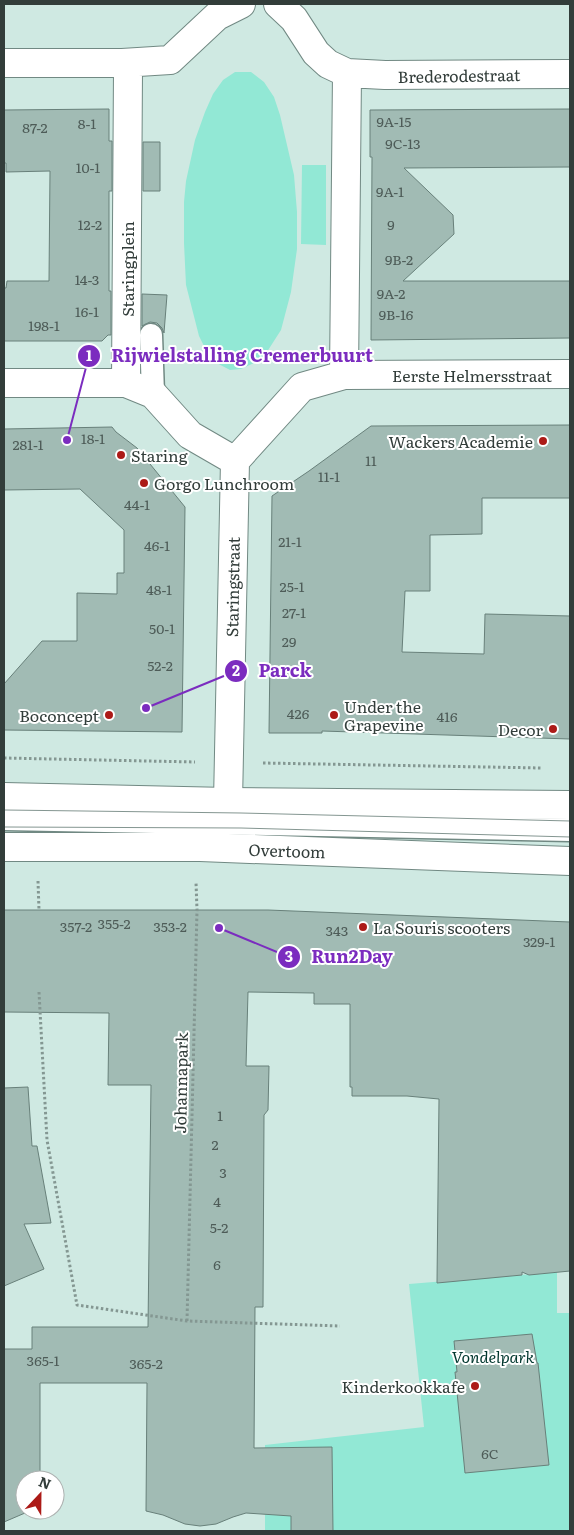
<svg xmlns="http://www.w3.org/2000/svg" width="574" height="1535" viewBox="0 0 574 1535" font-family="Literata,serif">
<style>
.green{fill:#92e8d5}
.building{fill:#a1bbb4;stroke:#68807a}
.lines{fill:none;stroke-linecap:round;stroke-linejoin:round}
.lane-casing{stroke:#718983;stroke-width:25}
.street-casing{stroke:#718983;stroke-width:30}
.secondary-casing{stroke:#718983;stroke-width:30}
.path{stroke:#849792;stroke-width:3;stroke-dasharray:2.5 2.5;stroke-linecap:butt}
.lane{stroke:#fff;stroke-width:22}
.street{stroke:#fff;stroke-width:28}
.secondary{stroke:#fff;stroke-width:28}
.tram{stroke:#849691;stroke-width:1}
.poi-dot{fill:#ac1a17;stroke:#fff;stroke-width:2}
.labels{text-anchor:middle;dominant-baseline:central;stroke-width:4;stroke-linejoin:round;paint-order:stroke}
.number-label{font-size:14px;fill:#4e5c58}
.street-label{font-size:16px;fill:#323d3a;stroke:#fff}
.poi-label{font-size:16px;fill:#323d3a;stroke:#fff;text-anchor:end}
.park-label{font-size:16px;font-style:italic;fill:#02382f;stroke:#fff}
.leader{fill:none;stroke:#7b2cbf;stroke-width:2}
.callout-dot{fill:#7b2cbf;stroke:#fff;stroke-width:2}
.mark-label{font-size:15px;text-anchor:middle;font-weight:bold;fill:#fff}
.callout-label{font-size:18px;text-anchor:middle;font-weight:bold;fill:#7b2cbf;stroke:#fff;stroke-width:4;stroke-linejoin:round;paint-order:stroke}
</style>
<rect width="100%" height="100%" fill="#cfe9e2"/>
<path class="green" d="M235 72H251L264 82 274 97 280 115 294 175 297 212V249L291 292 281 330 265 355 254 363 241 369 230 370 211 360 199 336 186 285 184 243V202L186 181 195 140 205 112 213 94 223 80Z
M302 165H326V245L301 244Z
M557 1272V1313H570V1531H265V1445L424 1427 409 1284Z"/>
<path class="building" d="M109 109V141H112V191H109V291H111V335H108L102 341H4V288H6L7 281H49L50 171 6 172V163H4V110Z
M570 109V167L404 168 453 215 454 234 403 281H570V338L371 340 372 157H370V110Z
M143 142H160V191H143Z
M142 294 167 295 164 333 162 328 157 323 150 322 142 326Z
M570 425V498H482V534L430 535V591H405L402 652 484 654 485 614 570 616V739L322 731V733H269L272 496 309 471 371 426Z
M112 427 116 432 137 448 185 507 182 732 4 730V684L42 641H77V593L117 594V573H124V530L80 489 4 490V429Z
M4 910H268L570 922V1271L529 1275 522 1272V1275L437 1283 439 1099 407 1096H352V1087H350V1004H314V993L248 992 246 1066H269L268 1110 264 1115 263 1307H255L254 1448 332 1447 333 1531H291V1516L246 1513 233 1517 216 1524 200 1526 185 1524 163 1515 146 1511 147 1383H40V1480H25V1510L40 1511 25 1513 4 1522V1349H32V1327H148L151 1085H108L109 1013 4 1012Z
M28 1087 32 1146H37L51 1223 24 1224 44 1269 4 1286V1088Z
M532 1334 537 1363H538L549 1465 465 1473 455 1372H457L454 1341Z"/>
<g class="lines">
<g class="lane-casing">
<path id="lane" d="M151 335 153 394
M4 819 570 830"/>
</g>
<g class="street-casing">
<path id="street" d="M278 4 294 19 316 53 328 64 347 73 385 75 570 74
M4 63H122L170 60 217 16 241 4
M122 63 128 70 126 383
M344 375 347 73
M4 383H126L153 394 190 435 235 461 302 387 344 375 570 374
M228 802 235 461"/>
</g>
<g class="secondary-casing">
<path id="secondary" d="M4 797 228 802 570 805
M4 847H200L570 861"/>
</g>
<path class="path" d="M4 758 195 762
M263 763 542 768
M38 881 39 910
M39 992 47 1140 77 1305 187 1321 340 1326
M187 1321 197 910 196 882"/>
<use href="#lane" class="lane"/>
<use href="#street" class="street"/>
<use href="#secondary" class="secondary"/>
<path class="tram" d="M4 810 241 813 570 821
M4 827 241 828 570 837"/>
</g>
<g class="poi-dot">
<circle cx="543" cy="441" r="5"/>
<circle cx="121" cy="455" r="5"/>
<circle cx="144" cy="483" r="5"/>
<circle cx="109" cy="715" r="5"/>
<circle cx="334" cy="715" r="5"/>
<circle cx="553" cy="729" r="5"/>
<circle cx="363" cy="927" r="5"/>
<circle cx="475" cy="1386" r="5"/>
</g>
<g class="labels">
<g class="number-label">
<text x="394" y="121">9A-15</text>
<text x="87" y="123">8-1</text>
<text x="35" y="127">87-2</text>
<text x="403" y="143">9C-13</text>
<text x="88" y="167">10-1</text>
<text x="390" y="191">9A-1</text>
<text x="90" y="224">12-2</text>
<text x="391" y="224">9</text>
<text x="399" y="259">9B-2</text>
<text x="87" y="279">14-3</text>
<text x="391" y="293">9A-2</text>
<text x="87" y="311">16-1</text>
<text x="396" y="314">9B-16</text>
<text x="44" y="325">198-1</text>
<text x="93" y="438">18-1</text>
<text x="28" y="444">281-1</text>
<text x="371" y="460">11</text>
<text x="329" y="476">11-1</text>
<text x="137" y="504">44-1</text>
<text x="290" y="541">21-1</text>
<text x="157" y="545">46-1</text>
<text x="292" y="586">25-1</text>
<text x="159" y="589">48-1</text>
<text x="294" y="612">27-1</text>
<text x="162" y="628">50-1</text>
<text x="289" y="641">29</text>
<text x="160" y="665">52-2</text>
<text x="298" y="713">426</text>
<text x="447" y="716">416</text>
<text x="114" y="923">355-2</text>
<text x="76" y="926">357-2</text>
<text x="170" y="926">353-2</text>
<text x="337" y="930">343</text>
<text x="539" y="941">329-1</text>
<text x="220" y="1115">1</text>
<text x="215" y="1144">2</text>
<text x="223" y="1172">3</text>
<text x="217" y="1201">4</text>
<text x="219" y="1227">5-2</text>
<text x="217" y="1264">6</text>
<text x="43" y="1360">365-1</text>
<text x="146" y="1363">365-2</text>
<text x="490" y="1453">6C</text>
</g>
<g class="street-label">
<text transform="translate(459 75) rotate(-1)">Brederodestraat</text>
<text transform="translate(127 269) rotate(-90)">Staringplein</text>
<text x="472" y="375">Eerste Helmersstraat</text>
<text transform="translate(232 587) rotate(-89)">Staringstraat</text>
<text transform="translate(287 850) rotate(2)">Overtoom</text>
<text transform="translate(180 1083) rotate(-89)">Johannapark</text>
</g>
<g class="poi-label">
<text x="533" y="441">Wackers Academie</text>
<text x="131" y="455" text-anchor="start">Staring</text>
<text x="154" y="483" text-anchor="start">Gorgo Lunchroom</text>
<text x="344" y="706" text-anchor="start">Under the<tspan x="344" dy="18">Grapevine</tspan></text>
<text x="99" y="715">Boconcept</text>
<text x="543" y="729">Decor</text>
<text x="373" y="927" text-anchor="start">La Souris scooters</text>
<text x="465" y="1386">Kinderkookkafe</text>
</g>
<g class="park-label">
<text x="493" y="1356">Vondelpark</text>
</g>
</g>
<path class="leader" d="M67 440L89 356M146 708L236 671M219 928L289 957"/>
<g class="callout-dot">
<circle cx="67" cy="440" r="5"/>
<circle cx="146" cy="708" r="5"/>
<circle cx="219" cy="928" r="5"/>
<circle cx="89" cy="356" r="12"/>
<circle cx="236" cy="671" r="12"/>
<circle cx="289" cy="957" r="12"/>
</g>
<g class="mark-label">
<text x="89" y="361">1</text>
<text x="236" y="676">2</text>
<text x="289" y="962">3</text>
</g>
<g class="callout-label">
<text x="242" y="362">Rijwielstalling Cremerbuurt</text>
<text x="285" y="677">Parck</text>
<text x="352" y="963">Run2Day</text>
</g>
<rect width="574" height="1535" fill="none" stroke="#323d3a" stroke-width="10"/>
<g transform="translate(40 1495) rotate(22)"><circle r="24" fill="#ffffff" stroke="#adb1b0"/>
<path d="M0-4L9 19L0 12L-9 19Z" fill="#ac1a17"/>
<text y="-8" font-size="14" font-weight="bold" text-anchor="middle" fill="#323d3a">N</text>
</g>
</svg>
